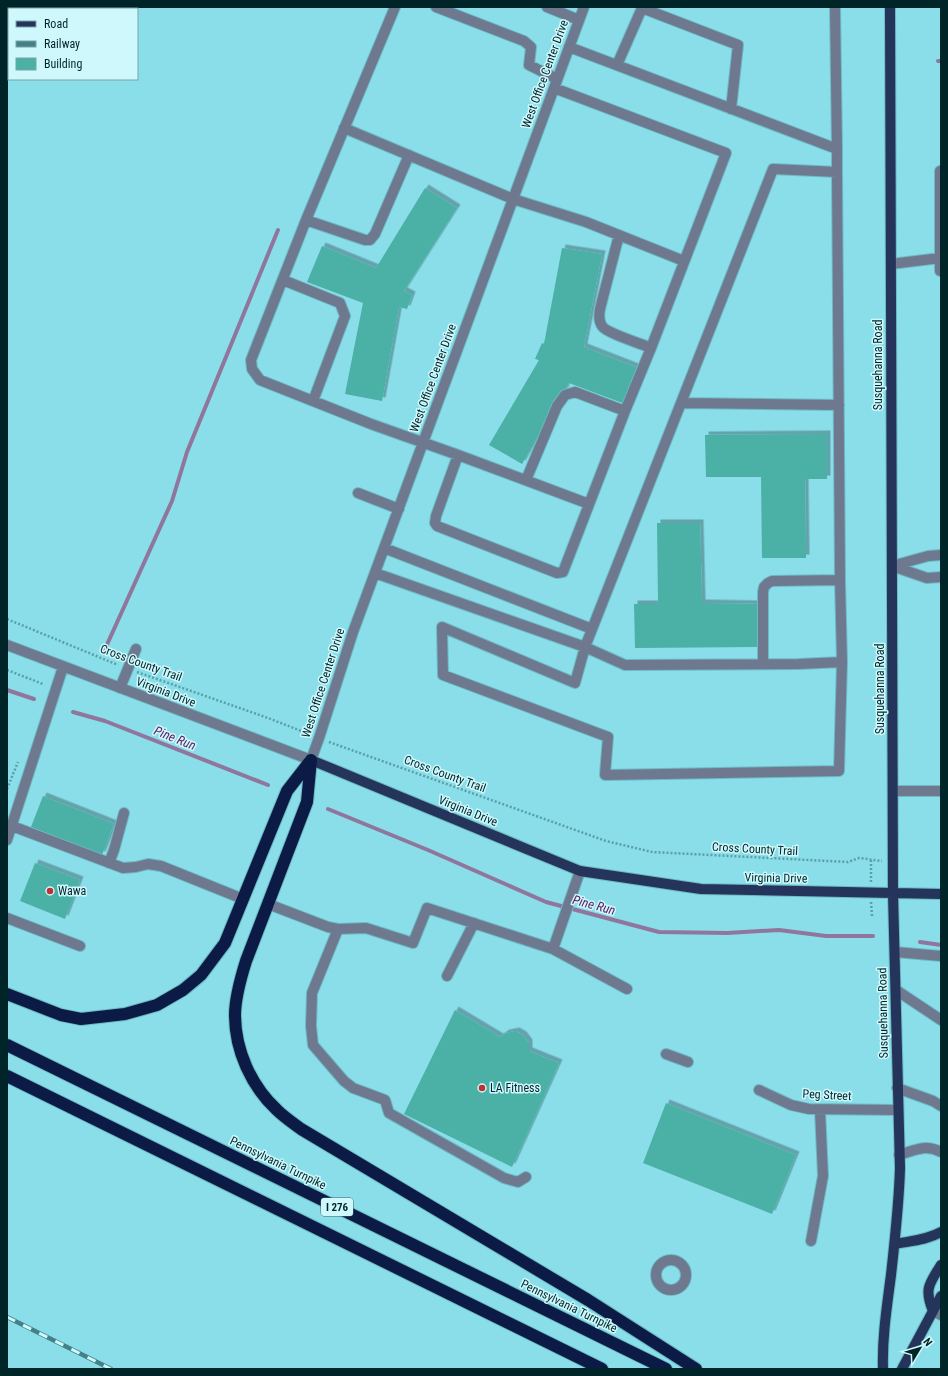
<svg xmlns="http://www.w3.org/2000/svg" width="948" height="1376" viewBox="0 0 948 1376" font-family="'Roboto Condensed',sans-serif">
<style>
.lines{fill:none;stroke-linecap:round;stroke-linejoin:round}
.stream{stroke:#90769d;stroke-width:4}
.building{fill:#4bb0a5;filter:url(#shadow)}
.minor-casing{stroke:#6eb9c3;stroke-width:12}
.major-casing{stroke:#6eb9c3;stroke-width:12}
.highway-casing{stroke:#6eb9c3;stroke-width:14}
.path{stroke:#5a9fa7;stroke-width:2.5;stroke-dasharray:2 2;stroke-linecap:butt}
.minor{stroke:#6e7990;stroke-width:10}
.major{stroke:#24345a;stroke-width:10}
.highway{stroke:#0b1b46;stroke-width:12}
.rail-casing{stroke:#438087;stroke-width:4.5}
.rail{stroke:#cff8fc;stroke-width:3;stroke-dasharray:9;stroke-linecap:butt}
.poi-dot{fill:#bf3031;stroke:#cff8fc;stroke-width:1.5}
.labels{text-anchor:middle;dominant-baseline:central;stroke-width:3;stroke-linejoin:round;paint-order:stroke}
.shield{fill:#cff8fc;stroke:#3e6468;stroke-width:1}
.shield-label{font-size:11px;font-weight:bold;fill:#002529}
.street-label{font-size:12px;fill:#002529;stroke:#cff8fc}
.poi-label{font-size:12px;fill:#002529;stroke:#cff8fc;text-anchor:start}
.water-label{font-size:13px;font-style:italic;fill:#5e2062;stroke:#cff8fc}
</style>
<defs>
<filter id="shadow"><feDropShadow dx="3.5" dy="-3.5" stdDeviation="0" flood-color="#0004"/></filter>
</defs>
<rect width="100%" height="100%" fill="#89dee9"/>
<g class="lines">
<path class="stream" d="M938 61H941
M105 649 172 501 187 452 278 230
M7 690 34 699
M73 712 105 721 268 785
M328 809 428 850 546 902 659 932 727 933 779 930 826 936H873
M920 942 941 945"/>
</g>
<path class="building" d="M425 188 457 208 404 291 412 295 407 309 399 307 382 401 345 394 363 303 307 282 322 246 376 268Z
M562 248 602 254 584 347 638 368 625 404 569 383 522 464 489 445 539 360 535 359 542 343 544 344Z
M827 434V479H805L806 558H762L761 477H706L705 435Z
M657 523H700L702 603 758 604V647L635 648 634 604H658Z
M43 796 114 824 102 855 31 827Z
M35 863 80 880 65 919 20 901Z
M455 1010 500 1037 506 1033 516 1031 523 1035 529 1043V1051L559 1063 512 1167 404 1114Z
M666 1103 796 1155 772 1214 643 1163Z"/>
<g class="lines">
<g class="minor-casing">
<path id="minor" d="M395 7 306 220 251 360 252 369 260 380 371 424 458 455 589 504
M436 7 524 41 531 47 529 65 557 79
M547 7 579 20
M835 7 837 149V172L840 580 842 662 839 771 605 775 608 737 443 675 442 627 575 683 585 647 773 169 837 172
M7 20 9 15
M569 47 837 149
M617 65 642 8 738 45 731 109
M344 128 513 199 586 222 684 261
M940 171V271
M306 220 365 240H370L375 234 409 155
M619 235 601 305C599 312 598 320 602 326 606 333 642 344 651 348
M891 264 940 258
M283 280 340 303 345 316 313 401
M681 403 839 405
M458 455 436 516 435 523 437 526 557 573 563 572 625 411 651 348 726 153 554 88
M526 480 557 406 565 395 575 392 625 411
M358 493 399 509
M384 548 592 629
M892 566 927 578 941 577
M892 566 928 556 941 555
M375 573 585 647 625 665 799 664 842 662
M7 645 311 760 319 738 353 632 584 7
M763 664V592L764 587 768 583 772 581 840 580
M120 688 136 649
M893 791H941
M12 826 123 868 136 867 148 864 161 866 243 899
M7 840 63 667
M109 863 114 850 124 813
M268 904 328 927 338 929 366 928 413 943 427 908 553 949 627 989
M7 918 80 946
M338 929 312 993 311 1026 313 1045 344 1081 353 1088 385 1100 389 1113 504 1178 518 1182 526 1177
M553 949 580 871
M895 952 941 956
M447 976 474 923
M896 990 941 1020
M666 1054 688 1062
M897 1088 933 1101 941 1106
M759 1090 791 1105 809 1109 898 1110
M899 1155C915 1150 925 1144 941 1152
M811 1241 823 1176 820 1110
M656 1275a15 15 0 1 1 30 0a15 15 0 1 1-30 0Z
M933 1311 941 1315"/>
</g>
<g class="major-casing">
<path id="major" d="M311 760 580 871 701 889 941 894
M895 1244C910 1241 927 1240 941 1232
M933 1311C924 1289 929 1284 941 1265
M883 1369C882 1337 887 1306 891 1275 895 1239 899 1204 900 1168L893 894 890 7
M902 1369 941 1296"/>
</g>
<g class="highway-casing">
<path id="highway" d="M311 760 307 802 246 961C241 977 235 998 235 1015 235 1050 251 1086 277 1110 284 1117 293 1123 301 1129L588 1300 696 1369
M7 994 61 1015 81 1019 125 1014 157 1005 183 990 201 975 225 943 287 791 311 760
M7 1045 666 1369
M7 1076 602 1369"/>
</g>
<path class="path" d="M7 619 118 665
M7 670 43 684
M137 672 268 718 309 734
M329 742 606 841 652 852 848 862 859 858 882 861
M7 789 18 762
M871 860V883
M871 902 872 916"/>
<use href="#minor" class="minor"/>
<use href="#major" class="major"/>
<use href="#highway" class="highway"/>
<g class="rail-casing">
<path id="rail" d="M7 1317 111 1369"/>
</g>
<use href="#rail" class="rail"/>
</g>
<g class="poi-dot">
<circle cx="50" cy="891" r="4"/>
<circle cx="482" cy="1088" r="4"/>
</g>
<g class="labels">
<rect class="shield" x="321" y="1198" width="32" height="18" rx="3"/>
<g class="shield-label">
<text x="337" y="1207">I 276</text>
</g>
<g class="street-label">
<text transform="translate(545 74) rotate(-70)">West Office Center Drive</text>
<text transform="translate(878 365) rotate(-90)">Susquehanna Road</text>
<text transform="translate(433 378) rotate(-70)">West Office Center Drive</text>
<text transform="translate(141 663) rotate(20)">Cross County Trail</text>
<text transform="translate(323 683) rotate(-72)">West Office Center Drive</text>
<text transform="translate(880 689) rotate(-90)">Susquehanna Road</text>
<text transform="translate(166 692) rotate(21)">Virginia Drive</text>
<text transform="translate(445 774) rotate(20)">Cross County Trail</text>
<text transform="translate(468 811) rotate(22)">Virginia Drive</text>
<text transform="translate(755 849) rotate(3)">Cross County Trail</text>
<text transform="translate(776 878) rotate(1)">Virginia Drive</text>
<text transform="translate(883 1013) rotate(-91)">Susquehanna Road</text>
<text transform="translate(827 1095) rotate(3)">Peg Street</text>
<text transform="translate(278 1163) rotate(26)">Pennsylvania Turnpike</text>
<text transform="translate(569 1306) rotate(26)">Pennsylvania Turnpike</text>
</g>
<g class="poi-label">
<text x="58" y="891">Wawa</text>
<text x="490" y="1088">LA Fitness</text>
</g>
<g class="water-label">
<text transform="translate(175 738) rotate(22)">Pine Run</text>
<text transform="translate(594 905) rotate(15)">Pine Run</text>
</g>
</g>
<rect width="948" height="1376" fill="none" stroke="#002529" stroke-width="16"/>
<rect x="8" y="8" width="130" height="72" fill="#cff8fc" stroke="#7ca4a8"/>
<rect x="16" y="21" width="20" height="6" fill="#24345a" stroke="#7ca4a8"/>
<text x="44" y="28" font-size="12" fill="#002529">Road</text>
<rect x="16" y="41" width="20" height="6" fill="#438087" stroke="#7ca4a8"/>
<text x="44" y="48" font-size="12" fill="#002529">Railway</text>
<rect x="16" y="58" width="20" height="12" fill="#4bb0a5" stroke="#7ca4a8"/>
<text x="44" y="68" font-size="12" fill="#002529">Building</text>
<g transform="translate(920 1348) rotate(52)" stroke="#cff8fc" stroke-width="3" paint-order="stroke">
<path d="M0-3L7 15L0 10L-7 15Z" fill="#002529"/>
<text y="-6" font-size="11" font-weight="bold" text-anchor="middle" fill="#002529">N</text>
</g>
</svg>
